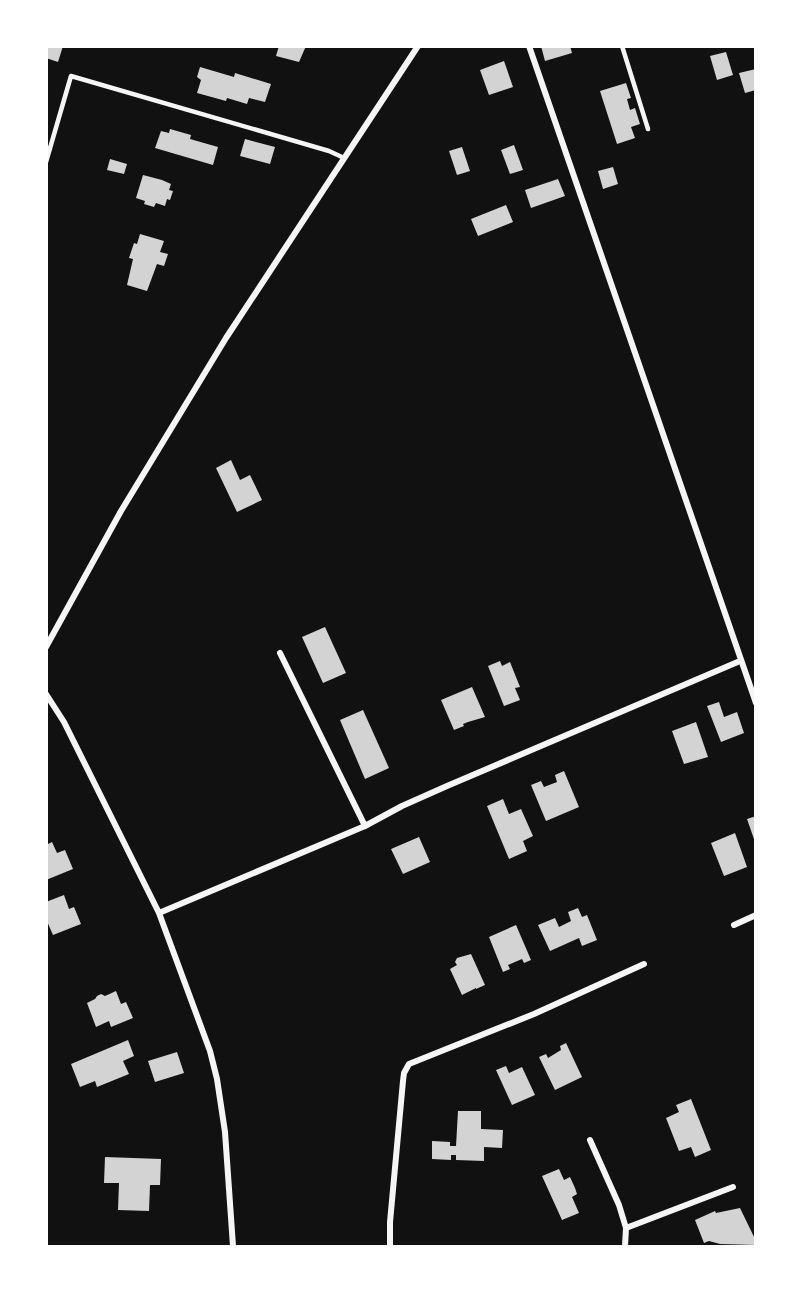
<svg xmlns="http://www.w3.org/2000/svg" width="802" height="1293" viewBox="0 0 802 1293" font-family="'DejaVu Sans',sans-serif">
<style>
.building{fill:#d3d3d3}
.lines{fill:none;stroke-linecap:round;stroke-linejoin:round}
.service{stroke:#f5f5f5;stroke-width:4.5}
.minor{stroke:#f5f5f5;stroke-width:6}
</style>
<rect width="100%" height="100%" fill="#111"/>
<path class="building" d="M46 46H63L58 62 46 58Z
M279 46H306L299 62 276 56Z
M541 46H570L572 53 545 61Z
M726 52 733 75 717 80 710 56Z
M504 61 513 87 489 95 480 70Z
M200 67 234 77 235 73 271 84 265 102 249 98 247 104 227 98 226 101 197 93 201 80 197 77Z
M756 69V90L745 93 739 73Z
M626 83 631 98 627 99 630 110 635 108 640 124 631 127 635 138 617 144 600 91Z
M170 129 191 135 190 139 218 147 213 165 155 148 161 131 169 133Z
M245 139 275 147 270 164 240 156Z
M514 145 523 170 510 174 501 150Z
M462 147 470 171 457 175 449 151Z
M110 159 127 164 124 174 107 170Z
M613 167 618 184 603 189 598 171Z
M143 175 162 180 171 184 169 190 173 191 170 200 167 199 165 206 156 203 154 207 144 204 145 201 136 198Z
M558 179 565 196 531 208 525 190Z
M506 205 513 222 478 236 471 219Z
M140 234 164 241 160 252 168 254 164 266 157 264 147 291 127 285 133 259 129 258 134 243 137 244Z
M231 460 240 480 250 475 262 500 237 512 216 468Z
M325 627 346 673 323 683 302 637Z
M500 661 502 666 510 662 520 687 515 688 520 700 504 706 488 666Z
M472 687 485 717 468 722 463 724 464 726 454 730 441 700Z
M719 702 724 717 737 712 744 733 721 742 707 706Z
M363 710 389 768 365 779 340 720Z
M696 722 708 757 684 764 672 731Z
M564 771 579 807 546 821 531 785 541 781 544 787 557 782 555 775Z
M503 799 509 814 521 809 533 836 523 841 527 851 509 859 487 806Z
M756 816V842H755L747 819Z
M735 833 747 867 724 876 711 843Z
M419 837 430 862 403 874 391 849Z
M52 842 57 853 65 850 73 869 46 880V845Z
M64 895 69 909 74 907 81 924 53 935 46 919V902Z
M578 908 582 917 587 915 597 940 582 946 579 938 550 951 538 925 555 918 559 927 571 921 568 912Z
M516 925 531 960 524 963 522 959 508 965 510 969 503 972 489 937Z
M471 954 485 985 476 989V988L462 995 450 969 457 965 455 962 457 958Z
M116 991 121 1004 126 1002 133 1018 111 1027 109 1021 96 1027 87 1003 95 999 97 996 101 994 105 996Z
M128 1040 134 1056 123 1061 129 1074 97 1087 95 1081 80 1087 71 1064Z
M566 1043 582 1077 555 1090 539 1057 546 1054 548 1058 561 1050 560 1046Z
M177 1052 184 1073 155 1082 148 1061Z
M506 1066 509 1073 522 1067 535 1095 512 1105 496 1070Z
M691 1099 711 1150 695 1157 691 1147 679 1151 666 1118 679 1112 676 1105Z
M458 1111H481V1129L503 1130 502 1148 484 1147V1161L456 1160V1155H451V1160L432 1159V1141L450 1142V1146H456Z
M105 1157 161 1159 160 1185H150L149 1211 118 1210 119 1183H104Z
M559 1169 564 1180 570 1177 575 1188 577 1194 572 1197 579 1213 562 1220 542 1176Z
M740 1208 756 1241V1245L720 1244 709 1241 704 1243 695 1220 715 1211 716 1213Z"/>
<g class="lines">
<path class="service" d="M622 46 648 129
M46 162 71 76 329 151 344 158"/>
<path class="minor" d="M529 46 756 703
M46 647 121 511 226 338 418 46
M46 694 64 722 159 913 210 1051 217 1079 225 1132 233 1246
M365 826 402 806 447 786 740 661
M159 913 365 826 280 653
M734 925 756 915
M590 1140 619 1205 626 1228 625 1246
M626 1228 733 1187
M390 1246V1222L403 1081 404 1073 409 1064 534 1014 644 964"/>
</g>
<rect width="802" height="1293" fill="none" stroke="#ffffff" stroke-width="96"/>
</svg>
